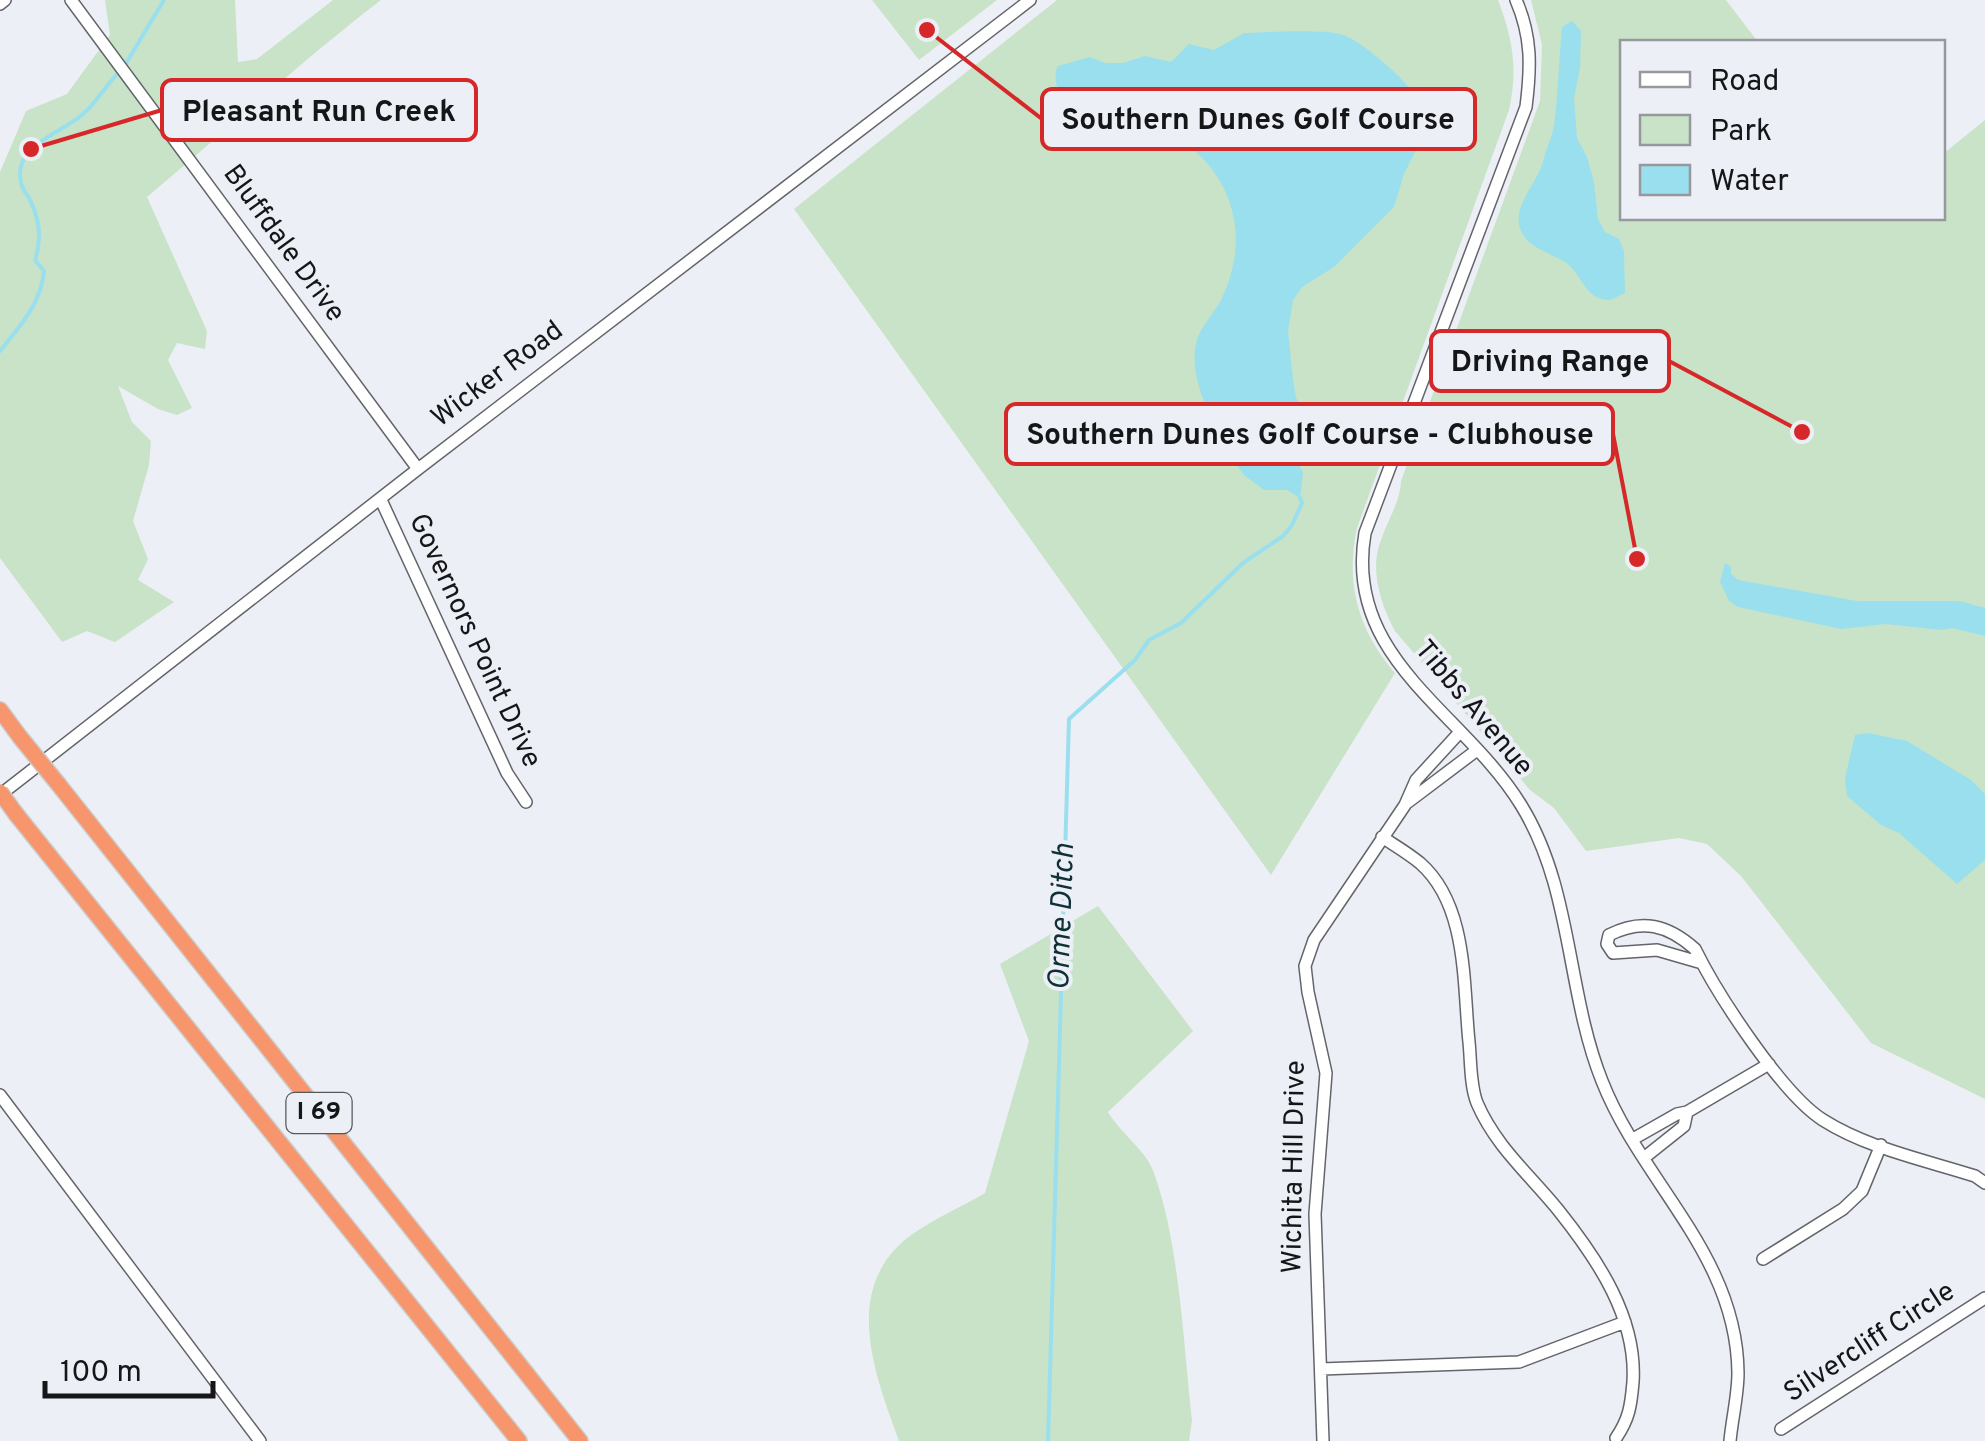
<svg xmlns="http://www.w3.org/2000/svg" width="1985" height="1441" viewBox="0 0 1985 1441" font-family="Overpass,sans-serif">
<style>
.green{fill:#c8e3c7}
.water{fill:#9adfed}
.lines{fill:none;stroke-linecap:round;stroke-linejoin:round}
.stream{stroke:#9adfed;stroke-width:4}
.minor-casing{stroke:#63656b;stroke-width:14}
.highway-casing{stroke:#ccc;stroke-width:18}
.minor{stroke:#fff;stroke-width:11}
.highway{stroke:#f7966c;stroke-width:15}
.highway-bridge-casing{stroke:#ccc;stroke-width:18;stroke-linecap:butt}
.highway-bridge{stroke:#f7966c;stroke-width:15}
.labels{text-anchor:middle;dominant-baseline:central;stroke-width:8;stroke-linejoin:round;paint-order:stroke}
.shield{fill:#edeff6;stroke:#56575b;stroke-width:2.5}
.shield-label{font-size:25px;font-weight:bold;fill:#151618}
.street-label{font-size:28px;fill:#151618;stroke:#edeff6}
.water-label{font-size:30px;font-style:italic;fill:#0e3137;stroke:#edeff6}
.leader{fill:none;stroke:#d62828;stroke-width:4}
.callout-dot{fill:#d62828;stroke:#edeff6;stroke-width:4}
.callout{fill:#edeff6;stroke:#d62828;stroke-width:4}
.callout-label{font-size:30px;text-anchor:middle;font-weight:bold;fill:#151618}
</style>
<rect width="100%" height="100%" fill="#edeff6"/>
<path class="green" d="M105 0H235L238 62 257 59 333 0H381C300 62 225 132 147 197L207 331 205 349 177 343 168 360 192 408 177 415 158 409 118 386 132 422 151 441 149 465 133 521 148 559 138 580 174 602 115 642 87 631 62 642 0 558V172L26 111 67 94 110 35Z
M872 0H997L919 60Z
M1057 0H1498C1513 39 1518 69 1509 110L1357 528C1345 583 1358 630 1395 673L1271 875 794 209Z
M1531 0H1726L1758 42H1622V218H1942L1943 154 1985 120V1099L1871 1043 1741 876 1707 844 1679 838 1586 851 1554 808 1530 790 1395 631C1381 605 1369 569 1381 540 1388 519 1400 503 1401 481L1540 101 1542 45Z
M1098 906 1193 1031 1108 1112C1122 1135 1146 1150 1154 1173 1180 1246 1183 1343 1192 1420L1189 1441H899C875 1374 840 1288 911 1235 934 1219 961 1207 985 1193L1029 1041 1000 964Z"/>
<path class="water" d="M1572 21 1581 31 1580 68 1574 98 1577 138 1587 157 1594 182 1598 219 1605 232 1619 239 1624 251 1625 293 1610 300C1588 300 1584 282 1572 268 1559 254 1532 252 1522 233 1509 209 1537 184 1543 162 1545 151 1552 137 1554 126 1558 94 1559 60 1562 27Z
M1296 31C1311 32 1328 30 1343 35 1361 40 1413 85 1420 103 1425 114 1416 127 1420 142L1404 174 1394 207 1334 267 1302 287 1293 300 1288 331 1293 379 1296 398 1308 417 1293 452 1303 473 1300 498 1287 490H1264L1244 475 1213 433 1214 423C1201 399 1188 363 1198 337 1203 324 1215 312 1222 298 1255 227 1227 160 1158 127 1128 113 1094 109 1063 99 1056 90 1053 75 1058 66L1090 57 1105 63H1123L1145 56 1171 62 1189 44 1214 50 1244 33Z
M1725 563 1731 567V574L1738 580 1857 601H1959L1985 608V636L1952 628 1941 630 1886 624 1841 629 1738 607 1729 601 1720 582Z
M1868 733 1907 741 1971 780 1985 794V860L1957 884 1899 833 1881 825 1847 796 1845 778 1855 735Z"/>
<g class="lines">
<path class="stream" d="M125 65 164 0
M0 351C20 326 41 304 44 271L35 260C42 239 40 220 30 200 28 195 23 191 22 186 9 146 61 134 83 114 96 103 106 85 119 72
M1048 1441 1069 719 1135 660 1149 640 1181 623 1243 563 1283 536 1292 525 1302 503 1300 498"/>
<g class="minor-casing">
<path id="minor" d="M71 0 418 469
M1516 0C1532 37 1531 67 1526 107L1365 533C1343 659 1464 712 1521 805 1573 889 1566 991 1602 1081 1642 1183 1737 1255 1738 1373 1738 1395 1732 1419 1730 1441
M0 4 5 0
M381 500 507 773 526 802
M0 795 418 469 1030 0
M1408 802 1477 750
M1382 837C1394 845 1408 853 1420 863 1468 905 1463 984 1469 1042 1471 1061 1470 1085 1477 1103 1496 1147 1530 1175 1559 1211 1598 1260 1637 1318 1633 1382 1631 1406 1629 1419 1616 1438
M1702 963 1657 950 1613 953 1607 944 1609 935C1642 918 1668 925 1695 949 1717 994 1782 1094 1823 1120 1867 1148 1925 1160 1975 1176L1985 1183
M0 1095 260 1441
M1633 1139 1677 1114 1687 1112 1769 1064
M1645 1157 1684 1126 1687 1112
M1763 1259 1843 1209 1862 1191 1881 1145
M1321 1369 1519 1362 1625 1322
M1781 1429 1985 1298
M1323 1441 1315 1214 1326 1073 1308 992 1305 966 1314 940 1405 805 1416 780 1460 732"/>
</g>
<g class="highway-casing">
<path id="highway" d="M0 710 20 737
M59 785 580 1441
M16 814 519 1441"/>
</g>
<use href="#minor" class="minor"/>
<use href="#highway" class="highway"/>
<g class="highway-bridge-casing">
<path id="highway-bridge" d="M20 737 59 785
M0 792 16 814"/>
</g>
<use href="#highway-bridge" class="highway-bridge"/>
</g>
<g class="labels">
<rect class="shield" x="286.5" y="1093" width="65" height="40" rx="8"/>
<g class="shield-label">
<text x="319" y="1113">I 69</text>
</g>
<g class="street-label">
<text transform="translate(283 244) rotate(54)">Bluffdale Drive</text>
<text transform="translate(498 375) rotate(-37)">Wicker Road</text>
<text transform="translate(474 641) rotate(65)">Governors Point Drive</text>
<text transform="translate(1473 709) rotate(50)">Tibbs Avenue</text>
<text transform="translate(1295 1167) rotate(-89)">Wichita Hill Drive</text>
<text transform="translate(1870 1343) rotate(-33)">Silvercliff Circle</text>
</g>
<g class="water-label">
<text transform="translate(1063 917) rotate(-88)">Orme Ditch</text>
</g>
</g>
<path class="leader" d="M31 149L162 110M927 30L1042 119M1802 432L1669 361M1637 559L1613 434"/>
<g class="callout-dot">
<circle cx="31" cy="149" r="10"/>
<circle cx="927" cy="30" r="10"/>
<circle cx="1802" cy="432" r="10"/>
<circle cx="1637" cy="559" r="10"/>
</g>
<g class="callout">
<rect x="162" y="80" width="314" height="60" rx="10"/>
<rect x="1042" y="89" width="433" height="60" rx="10"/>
<rect x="1431" y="331" width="238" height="60" rx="10"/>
<rect x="1006" y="404" width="607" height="60" rx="10"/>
</g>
<g class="callout-label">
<text x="319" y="121">Pleasant Run Creek</text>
<text x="1258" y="129">Southern Dunes Golf Course</text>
<text x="1550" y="371">Driving Range</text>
<text x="1310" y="444">Southern Dunes Golf Course - Clubhouse</text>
</g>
<rect x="1620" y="40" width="325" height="180" fill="#edeff6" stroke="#97989d" stroke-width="2.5"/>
<rect x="1640" y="72" width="50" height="15" fill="#ffffff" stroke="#97989d" stroke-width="2.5"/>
<text x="1710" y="90" font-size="30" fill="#151618">Road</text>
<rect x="1640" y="115" width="50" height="30" fill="#c8e3c7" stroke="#97989d" stroke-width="2.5"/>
<text x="1710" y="140" font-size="30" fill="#151618">Park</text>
<rect x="1640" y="165" width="50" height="30" fill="#9adfed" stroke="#97989d" stroke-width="2.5"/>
<text x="1710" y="190" font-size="30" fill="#151618">Water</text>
<path d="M45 1381v15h168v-15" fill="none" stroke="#151618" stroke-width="5"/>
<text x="60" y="1381" font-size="30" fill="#151618" stroke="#edeff6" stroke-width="8" paint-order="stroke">100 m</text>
</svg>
